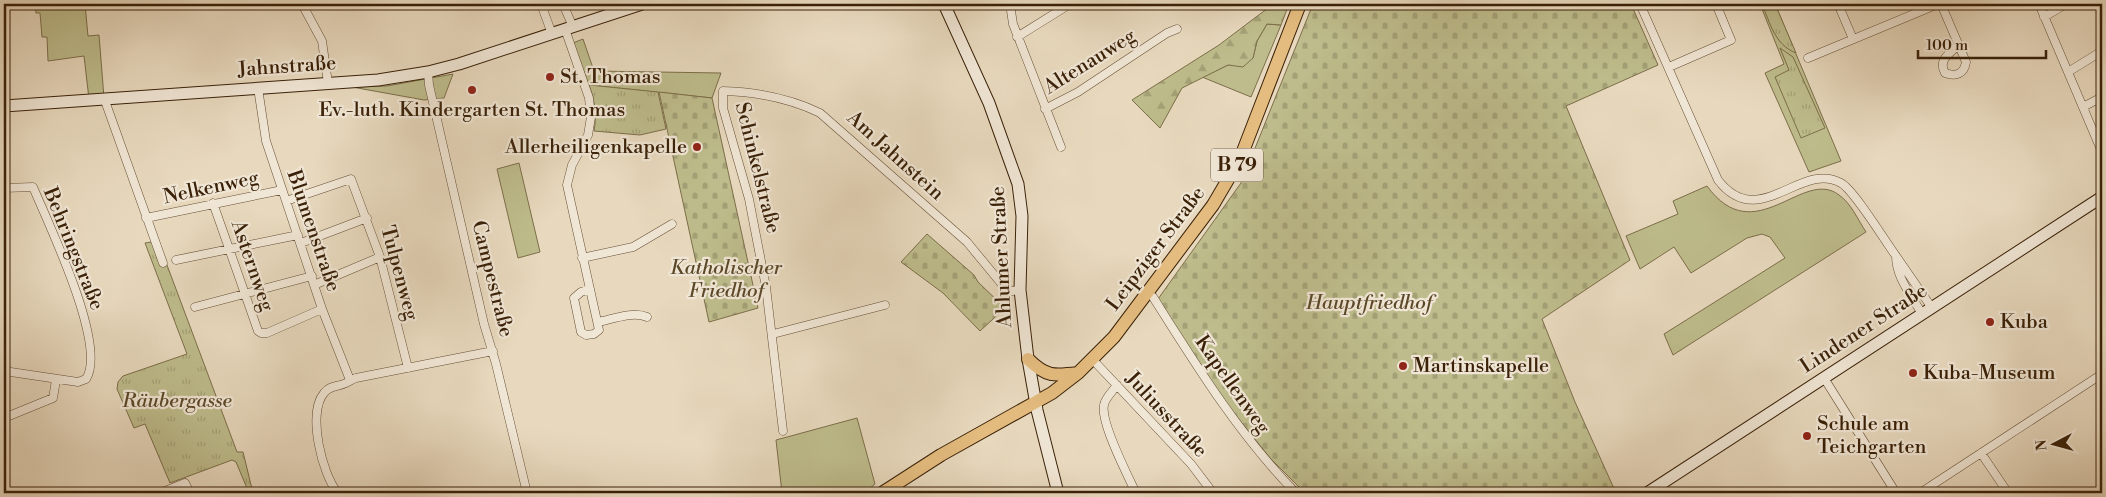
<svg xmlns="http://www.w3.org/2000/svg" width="2106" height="497" viewBox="0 0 2106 497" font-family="'Libre Bodoni',serif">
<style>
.grass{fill:#bebc8c;stroke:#7c6e4a}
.forest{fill:url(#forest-firs);stroke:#7c6e4a}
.cemetery{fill:url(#cemetery-stones);stroke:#7c6e4a}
.park{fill:url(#park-tufts);stroke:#7c6e4a}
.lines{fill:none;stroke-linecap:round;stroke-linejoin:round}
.street-casing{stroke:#664f36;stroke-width:9}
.secondary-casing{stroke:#3a2108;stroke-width:13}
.primary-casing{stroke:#3a2108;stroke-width:14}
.street{stroke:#f0e6d5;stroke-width:8}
.secondary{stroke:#f0e6d5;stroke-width:11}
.primary{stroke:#e4bc7f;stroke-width:12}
.poi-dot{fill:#8f2418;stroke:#f0e6d5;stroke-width:2}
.labels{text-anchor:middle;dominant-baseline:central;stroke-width:4.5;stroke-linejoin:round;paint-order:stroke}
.shield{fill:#f0e6d5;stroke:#715c46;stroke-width:1}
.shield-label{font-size:19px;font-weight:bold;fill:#3a2108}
.street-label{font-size:20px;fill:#3a2108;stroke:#f0e6d5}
.poi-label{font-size:20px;fill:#3a2108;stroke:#f0e6d5;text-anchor:start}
.park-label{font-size:20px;font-style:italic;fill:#5b4829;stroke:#f0e6d5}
</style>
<defs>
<pattern id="forest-firs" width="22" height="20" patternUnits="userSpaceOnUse" patternTransform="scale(1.25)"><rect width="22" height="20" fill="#bebc8c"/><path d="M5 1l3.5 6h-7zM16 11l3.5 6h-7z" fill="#a4a177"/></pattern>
<pattern id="cemetery-stones" width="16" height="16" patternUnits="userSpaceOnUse" patternTransform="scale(1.25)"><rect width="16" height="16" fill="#bebc8c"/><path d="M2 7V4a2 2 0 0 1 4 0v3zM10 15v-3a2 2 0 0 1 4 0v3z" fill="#a4a177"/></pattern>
<pattern id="park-tufts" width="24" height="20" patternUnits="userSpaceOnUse" patternTransform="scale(1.25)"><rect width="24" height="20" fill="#bebc8c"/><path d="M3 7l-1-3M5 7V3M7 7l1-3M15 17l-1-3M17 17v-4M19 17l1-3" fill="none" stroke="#a4a177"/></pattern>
</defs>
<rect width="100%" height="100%" fill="#e8d9be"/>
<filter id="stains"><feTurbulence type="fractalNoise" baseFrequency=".004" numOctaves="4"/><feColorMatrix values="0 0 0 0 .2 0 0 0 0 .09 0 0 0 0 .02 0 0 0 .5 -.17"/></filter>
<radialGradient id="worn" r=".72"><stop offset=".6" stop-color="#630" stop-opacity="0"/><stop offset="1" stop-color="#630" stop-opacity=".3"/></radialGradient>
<path class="grass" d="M35 4H85L88 36 99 35 104 98 89 99 84 56 48 61 47 37H42L40 13H36Z
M1760 4H1775L1841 161 1809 172 1765 73 1784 64Z
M1267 24 1281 25 1251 97 1202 77 1228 65 1253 58 1257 41Z
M583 39 594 71 721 73 712 98 589 85 573 43Z
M453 74 444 98 424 100 352 87 387 86Z
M519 163 540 252 518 258 497 169Z
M1707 186C1755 252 1803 167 1839 195 1851 203 1858 220 1866 232L1673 355 1664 334 1785 258 1770 237 1762 234 1747 238 1691 273 1674 247 1640 269 1626 236 1678 214 1673 201Z
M857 418 875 484 864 493H782L776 440Z"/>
<path class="forest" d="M1289 4 1281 25 1267 24 1257 41 1253 58 1243 67 1228 65 1182 88 1160 128 1132 100 1219 45 1268 8Z"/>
<path class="cemetery" d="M1313 4H1631L1658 65 1566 106 1630 260 1542 319 1575 402 1616 493H1305L1271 459 1216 391 1158 299 1241 183Z
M659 92 712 98 758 308 709 322Z
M927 234 974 275 978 282 1005 308 980 331 943 293 901 262Z"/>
<path class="park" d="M1762 4H1775L1796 53C1775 45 1770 23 1762 4Z
M1780 48 1793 57 1825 128 1801 138 1775 77 1789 70Z
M589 85 658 92 666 129 640 135 594 131C597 115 595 101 589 85Z
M158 241 237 452H243L252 489 261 487 264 493H249L236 462 232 460 170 483 145 424 134 428 117 389 118 382 123 376 187 354 145 243Z"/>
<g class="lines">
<g class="street-casing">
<path id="street" d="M302 4 322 41 328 83
M541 4 552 34
M563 4 573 27
M1010 4 1013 24 1061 147
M1640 4 1718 180C1759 233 1801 160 1841 183 1854 190 1885 241 1896 256
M1838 4 1853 39
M1941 4 1966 62C1964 74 1956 77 1945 73 1938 61 1948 54 1958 46
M2039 4 2102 152
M2044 17 2066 4
M565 29 589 98 591 117 588 135 572 165 567 185 599 330 594 334 586 335 581 332 574 298 581 292 590 289
M1017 37 1070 4
M1808 58 1938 4
M1669 67 1731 40 1716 4
M428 72 429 85 484 324 496 364 527 493
M2068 72 2102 51
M258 88 266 141 322 309 350 380
M104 98 163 263
M2083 107 2102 97
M1045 109 1078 92 1167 33 1177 29
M4 188 33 187C48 223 108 346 86 379L78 382 4 371
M286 201 351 179 380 257 408 368
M213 203 258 331 261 333H267L322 309
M146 218 282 190
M301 243 367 218
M582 258 633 247 672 224
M176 260 298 235
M314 285 380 257
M1147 293 1153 297C1196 365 1239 435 1296 493
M195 307 312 276
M1922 314C1912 296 1896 278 1896 256L1932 308
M598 322C613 319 633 311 647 317
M773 334 885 305
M1093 360 1191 464 1213 493
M1824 378 1896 493
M1117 385C1113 391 1105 398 1104 405 1100 422 1128 476 1136 493
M4 418 53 398 56 380
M783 431 766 287 749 199 723 108V91C757 92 789 98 820 113L967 242 1005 288 1012 291 1020 290
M1981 453 2008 493
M160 493 185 483 190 493
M338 493C322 475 307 413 324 393 330 385 338 387 346 383 349 382 352 379 356 378L493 351
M1920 493 2102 374"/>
</g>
<g class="secondary-casing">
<path id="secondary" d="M944 4 989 103 1018 184 1022 216 1020 290 1028 359 1037 410 1058 493
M4 106 378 80 428 72 459 64 642 4
M1647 493 2102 197"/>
</g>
<g class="primary-casing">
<path id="primary" d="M1028 359C1046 377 1054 376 1078 373
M882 493 941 455 1052 393 1078 373 1114 337 1213 205 1240 159 1300 4"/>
</g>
<use href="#street" class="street"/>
<use href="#secondary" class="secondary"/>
<use href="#primary" class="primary"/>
</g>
<g class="poi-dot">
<circle cx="550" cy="77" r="5"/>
<circle cx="472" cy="90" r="5"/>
<circle cx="697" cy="147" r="5"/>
<circle cx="1990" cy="322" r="5"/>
<circle cx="1403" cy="366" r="5"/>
<circle cx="1913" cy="373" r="5"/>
<circle cx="1807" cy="436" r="5"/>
</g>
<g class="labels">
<rect class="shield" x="1211" y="148.5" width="52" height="33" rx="4"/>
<g class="shield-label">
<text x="1237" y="165">B 79</text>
</g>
<g class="street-label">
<text transform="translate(1090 62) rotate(-32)">Altenauweg</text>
<text transform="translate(287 67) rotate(-4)">Jahnstraße</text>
<text transform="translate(895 156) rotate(42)">Am Jahnstein</text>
<text transform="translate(757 168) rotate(76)">Schinkelstraße</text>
<text transform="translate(211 188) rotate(-12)">Nelkenweg</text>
<text transform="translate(313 231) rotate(71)">Blumenstraße</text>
<text transform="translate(73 249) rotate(68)">Behringstraße</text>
<text transform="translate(1156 249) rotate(-53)">Leipziger Straße</text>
<text transform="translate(1002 257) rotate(-93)">Ahlumer Straße</text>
<text transform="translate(252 266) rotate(71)">Asternweg</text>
<text transform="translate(399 273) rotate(75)">Tulpenweg</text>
<text transform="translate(492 279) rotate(76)">Campestraße</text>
<text transform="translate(1864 329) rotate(-33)">Lindener Straße</text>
<text transform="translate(1232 385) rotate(55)">Kapellenweg</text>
<text transform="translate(1166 415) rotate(47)">Juliusstraße</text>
</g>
<g class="poi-label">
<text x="560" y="77">St. Thomas</text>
<text x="472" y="110" text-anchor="middle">Ev.-luth. Kindergarten St. Thomas</text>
<text x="687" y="147" text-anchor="end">Allerheiligenkapelle</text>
<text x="2000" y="322">Kuba</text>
<text x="1413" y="366">Martinskapelle</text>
<text x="1923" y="373">Kuba-Museum</text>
<text x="1817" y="424">Schule am<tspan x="1817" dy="23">Teichgarten</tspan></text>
</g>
<g class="park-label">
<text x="726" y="268">Katholischer<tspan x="726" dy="23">Friedhof</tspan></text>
<text x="1369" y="303">Hauptfriedhof</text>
<text x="177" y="401">Räubergasse</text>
</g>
</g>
<rect width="2106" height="497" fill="none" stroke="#e8d9be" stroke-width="20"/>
<rect x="5" y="5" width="2096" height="487" fill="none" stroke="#3a2108" stroke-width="2.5"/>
<rect x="10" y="10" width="2086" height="477" fill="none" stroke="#3a2108"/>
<g transform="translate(2054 444) rotate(264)" stroke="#f0e6d5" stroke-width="4" paint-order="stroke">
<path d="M0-4L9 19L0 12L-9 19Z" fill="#3a2108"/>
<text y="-8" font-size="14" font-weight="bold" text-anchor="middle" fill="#3a2108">N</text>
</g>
<path d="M1918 50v8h128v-8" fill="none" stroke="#3a2108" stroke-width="2.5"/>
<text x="1926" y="50" font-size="15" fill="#3a2108" stroke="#f0e6d5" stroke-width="4" paint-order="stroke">100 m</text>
<rect width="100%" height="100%" filter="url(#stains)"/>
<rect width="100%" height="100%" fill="url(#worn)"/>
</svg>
